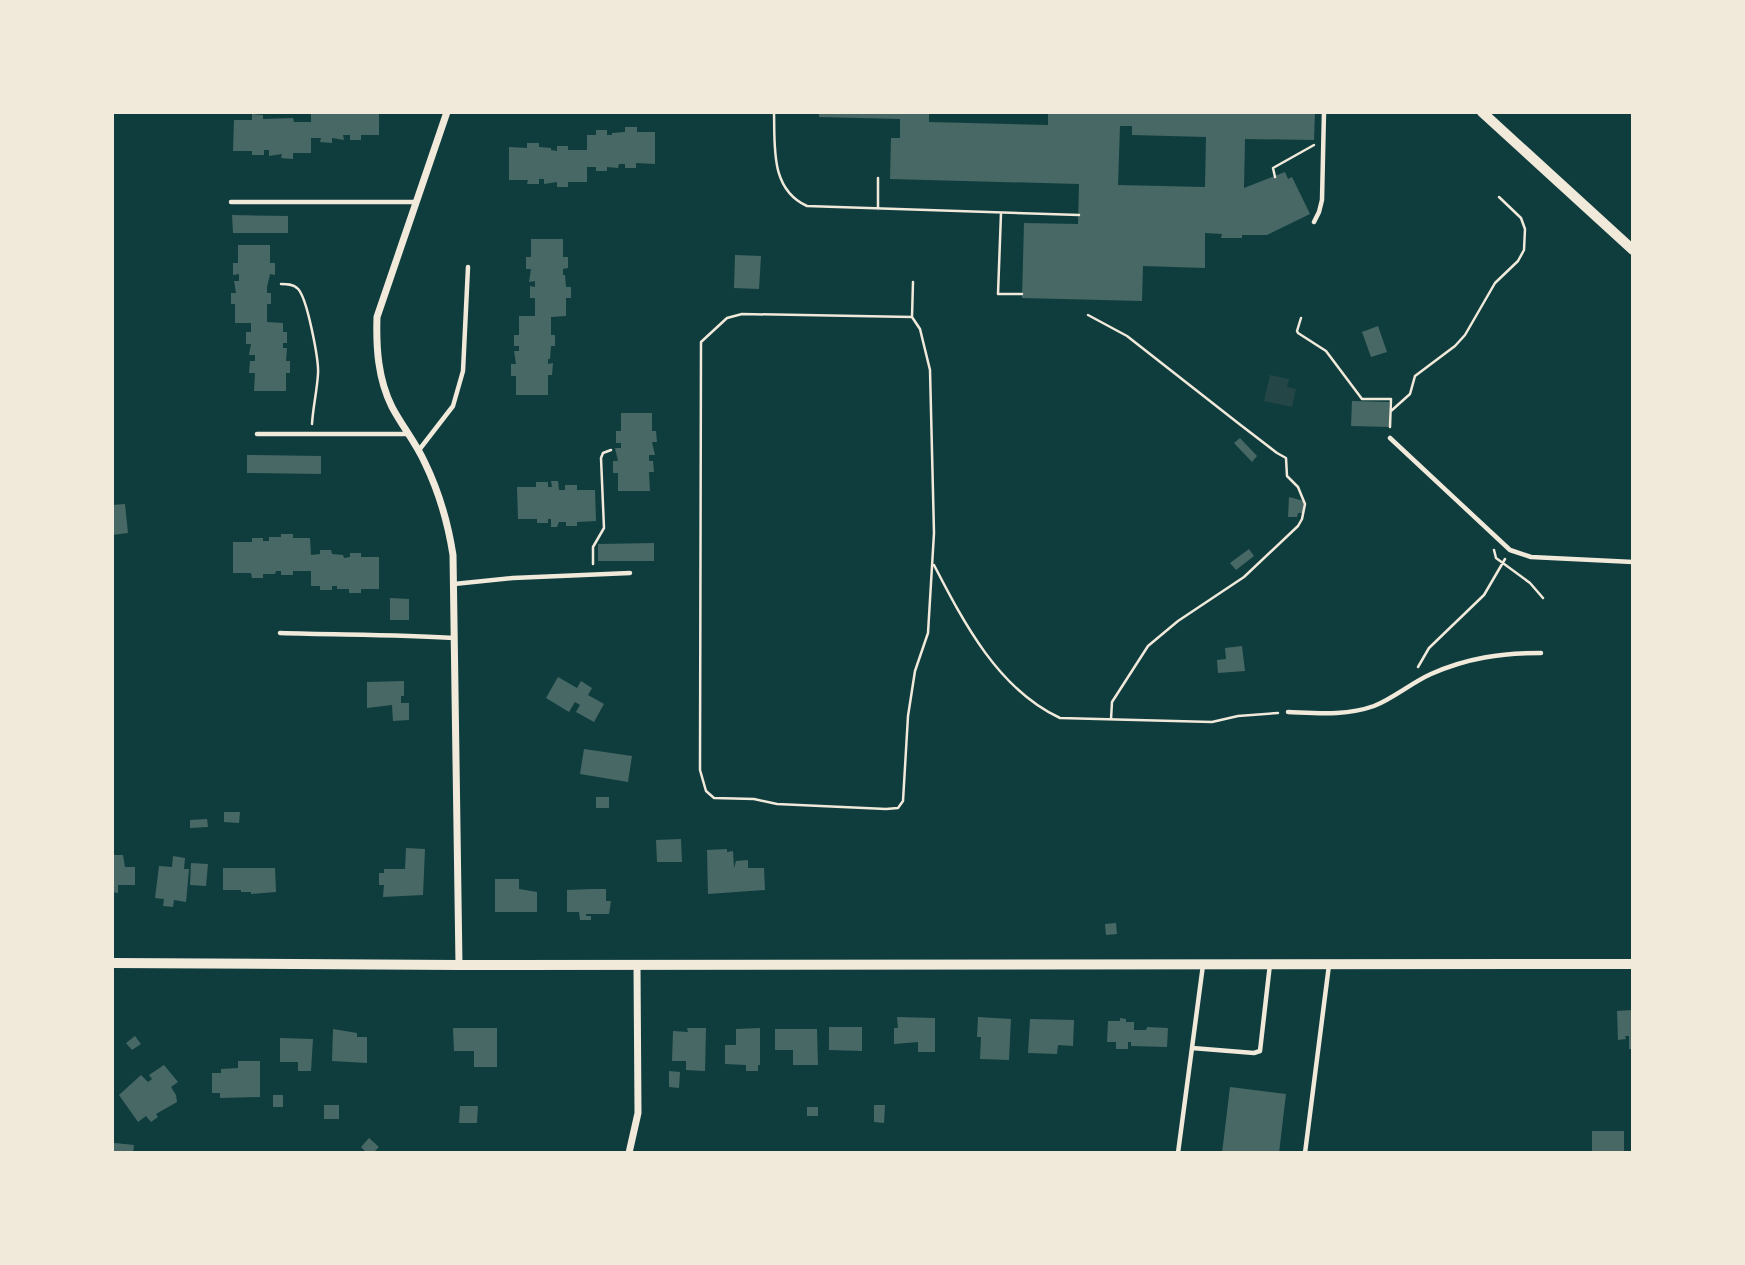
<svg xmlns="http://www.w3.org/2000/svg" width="1745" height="1265" viewBox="0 0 1745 1265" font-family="Roboto,sans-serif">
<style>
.green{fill:#244646}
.building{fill:#486865;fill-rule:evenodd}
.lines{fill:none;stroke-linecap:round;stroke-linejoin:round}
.path{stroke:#f1e9da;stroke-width:2.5}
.service{stroke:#f1e9da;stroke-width:4.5}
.minor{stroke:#f1e9da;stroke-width:7}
.tertiary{stroke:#f1e9da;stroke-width:10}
</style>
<rect width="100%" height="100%" fill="#0f3d3e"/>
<path class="green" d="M1270 375 1289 379 1287 387 1296 389 1292 407 1264 401Z"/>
<path class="building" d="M311 112H379V135H361V140H350V135H343L344 140 332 138V143L320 142 321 138H311V153H293V159L281 158 282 154 269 156V150H264V155H252V151H233L234 120H252V114L263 115V119L293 118 294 122H311Z
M819 112H929V122L1048 125V112H1315L1314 140 1245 139 1244 188 1285 172 1288 179 1292 177 1310 214 1267 235H1242V238H1221L1222 234 1205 233V268L1143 266 1142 301 1022 298 1024 223 1078 224 1079 184 890 179 891 138H900V119L819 117ZM1120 126H1132V135L1206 137 1205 187 1118 185Z
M625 127H637V132H655V164L636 163V168H625V164H619L618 168 607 167V171H596V167H587V182H568V187H557V182L544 184V179H539V184H527L528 180H509V147L527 148V143H539V147L551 148V150L557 151V146H568V150H587V135H596V130H607V135H612V133L625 132Z
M232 215 288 216V233H233Z
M531 239H563V257H568V268L563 269V275H565L566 287H571V298H566V316L551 317V335H555V346H551L550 359H548V364L553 363 552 375H548V395H516V376H511V364H516L514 351H519V346H514V335H519V316H535V298H530V286L535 287V281L529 282 531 269H526V257H531Z
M238 245H270V263H275V275L270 274 267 287V293H271V304H267V322L283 323V332H287V343H283V348H287L286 361H290V373H286V391H254L255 373H249L250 361H255V355H249L251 344H246V332H251V323H235V304H231V293H236L234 281H239V274L233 275V263H238Z
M735 255 761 256 759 289 734 288Z
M1378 326 1387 352 1371 357 1362 332Z
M1352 401 1389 402V427L1351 426Z
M621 413H652V431H656L657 442H652L655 455H649V461H653L654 472H649L650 491H618V473H613V461H618L615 448H621V443H616V431H621Z
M1240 438 1257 456 1252 462 1234 443Z
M247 455 321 456V474L247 473Z
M551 481H558L559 490H565V485H577V490H595L596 521 577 522V526H566V522H559L557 527H551V519H548V523H537V519H518L517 487H536V482H548V487H552Z
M1289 497 1304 501 1303 513H1298L1297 517H1288Z
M125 504 128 533 112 535V505Z
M281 534H293V538H310L311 555 320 554V550H331L332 554 343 555 344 558 350 557V553H361V557H379V589H361V593H349V589H337V586H332V590H320V586H311V571H293V575H281V571H276L275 574H263V578H252L251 573H233V542H252V538H263V541H269V537H281Z
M654 543V561H598V544Z
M1249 549 1254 556 1236 570 1230 563Z
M390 598 409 599V620H390Z
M1242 646 1245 671 1218 673 1217 660 1226 659 1225 648Z
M558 677 577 688 581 681 592 688 588 695 604 704 594 722 576 712 580 705 575 702 569 712 546 698Z
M404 681V696H401V703H409V720L393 721 392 705 367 708V682Z
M584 749 632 756 628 782 580 774Z
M596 797H609V808H596Z
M224 812H240L239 823 224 822Z
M207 819 208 827 190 828V820Z
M681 839 682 862H657L656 840Z
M406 848 425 849 423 895 383 897 384 885H379V873H384V869H405Z
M727 849V852L733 851 734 868 736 861 748 860V868H764L765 890 708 894 707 850Z
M112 855H123L125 867H135V885H118V893L112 892Z
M173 856 185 858 184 869H189L186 902 174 900 173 907 163 906 164 899 155 898 159 866 172 867Z
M191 863 208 864 206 886 190 885Z
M223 868H275L276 892 251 894V892H241V890H223Z
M495 879H519V889L537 892V912H495Z
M592 889H606V901H611L609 914H586V916H591V920H580L579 912H567V890Z
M1116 923 1117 934 1106 935 1105 924Z
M1633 1010V1049H1629V1036H1625L1626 1039 1618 1040 1617 1011Z
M897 1017 935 1018V1052H918V1042L894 1044V1028H898Z
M978 1017 1011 1019 1009 1060 980 1059 981 1037H977Z
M1120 1018 1126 1019V1022H1134V1030H1146L1147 1027 1168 1028 1167 1047 1131 1046V1042H1128V1049H1116V1042H1107L1108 1021H1120Z
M1030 1019 1074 1020 1073 1046 1058 1045 1057 1054 1028 1053Z
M829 1027H862V1051L829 1050Z
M453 1028H497V1067H474V1051H454Z
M687 1028H706L705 1071 686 1070V1061H672L673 1031 688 1032Z
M760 1028V1065H758V1071H746V1065L725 1064V1045H736V1029Z
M333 1029 357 1033V1037H367V1063L332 1061Z
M775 1029H817L818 1065H793V1050H775Z
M135 1036 141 1044 132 1050 126 1043Z
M280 1038 313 1039 311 1071H298V1062H280Z
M238 1061H260V1097L220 1098V1093H212V1073H221V1069L238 1068Z
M164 1065 178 1082 171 1087 176 1095 177 1102 156 1114 158 1117 151 1122 146 1116 138 1122 119 1095 141 1075 148 1082 152 1079 149 1075Z
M669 1071 680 1072 679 1088 669 1087Z
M1230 1087 1286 1094 1279 1153H1222Z
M273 1095H283V1107H273Z
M324 1105H339V1119H324Z
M874 1105H885L884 1123 874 1122Z
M460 1106H478L477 1123H459Z
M807 1107H818V1116H807Z
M1592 1131H1624V1153H1592Z
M369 1138 379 1147 373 1153H367L361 1147Z
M115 1143 134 1145 133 1153H112V1144Z"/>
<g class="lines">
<path class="path" d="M774 112C775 147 770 189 807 206L1079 215
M1275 177 1273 168 1314 145
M878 209V178
M1001 213 998 294H1022
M281 284C287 284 293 284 297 288 307 295 319 361 318 374 317 391 313 407 312 424
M1088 315 1127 336 1238 423 1277 453 1286 458 1287 476 1298 487 1305 504 1302 519 1298 526 1244 577 1178 621 1148 646 1112 702 1111 719
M912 317 920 329 930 370 934 533 928 633 915 671 908 716 903 801 898 808 886 809 777 804 754 799 714 798 706 791 700 770 701 342 727 318 742 314 912 317 913 282
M1301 318 1297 331 1298 333 1326 351 1362 399H1391L1390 427
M1391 411 1410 394 1415 376 1455 346 1465 335 1495 283 1518 261 1524 250 1525 229 1521 218 1499 197
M1494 550 1496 558 1530 583 1543 598
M593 564V547L604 528 601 458 603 453 611 450
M934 565C964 623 998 689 1060 718L1212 722 1238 716 1278 713
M1418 667 1429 648 1484 595 1505 559"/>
<path class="service" d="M231 202H416
M1314 222 1319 212 1322 200 1324 112
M257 434H408
M1390 438 1510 550 1531 557 1633 562
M419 450 453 406 463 371 468 267
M454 584 513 578 630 573
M280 633C339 635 396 634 454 638
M1288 712C1316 713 1346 716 1374 706 1394 698 1411 683 1431 674 1467 658 1501 653 1541 653
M1192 1048 1254 1053 1260 1051 1270 964
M1178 1153 1203 965
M1305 1153 1329 965"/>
<path class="minor" d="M447 112 377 317C376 348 378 379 392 407 402 426 416 443 425 463 439 492 448 523 453 555L459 965
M629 1153 638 1113 637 965"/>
<path class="tertiary" d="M1482 112 1633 250
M112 963 459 965 1633 964"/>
</g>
<rect width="1745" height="1265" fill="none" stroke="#f1e9da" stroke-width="228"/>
</svg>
